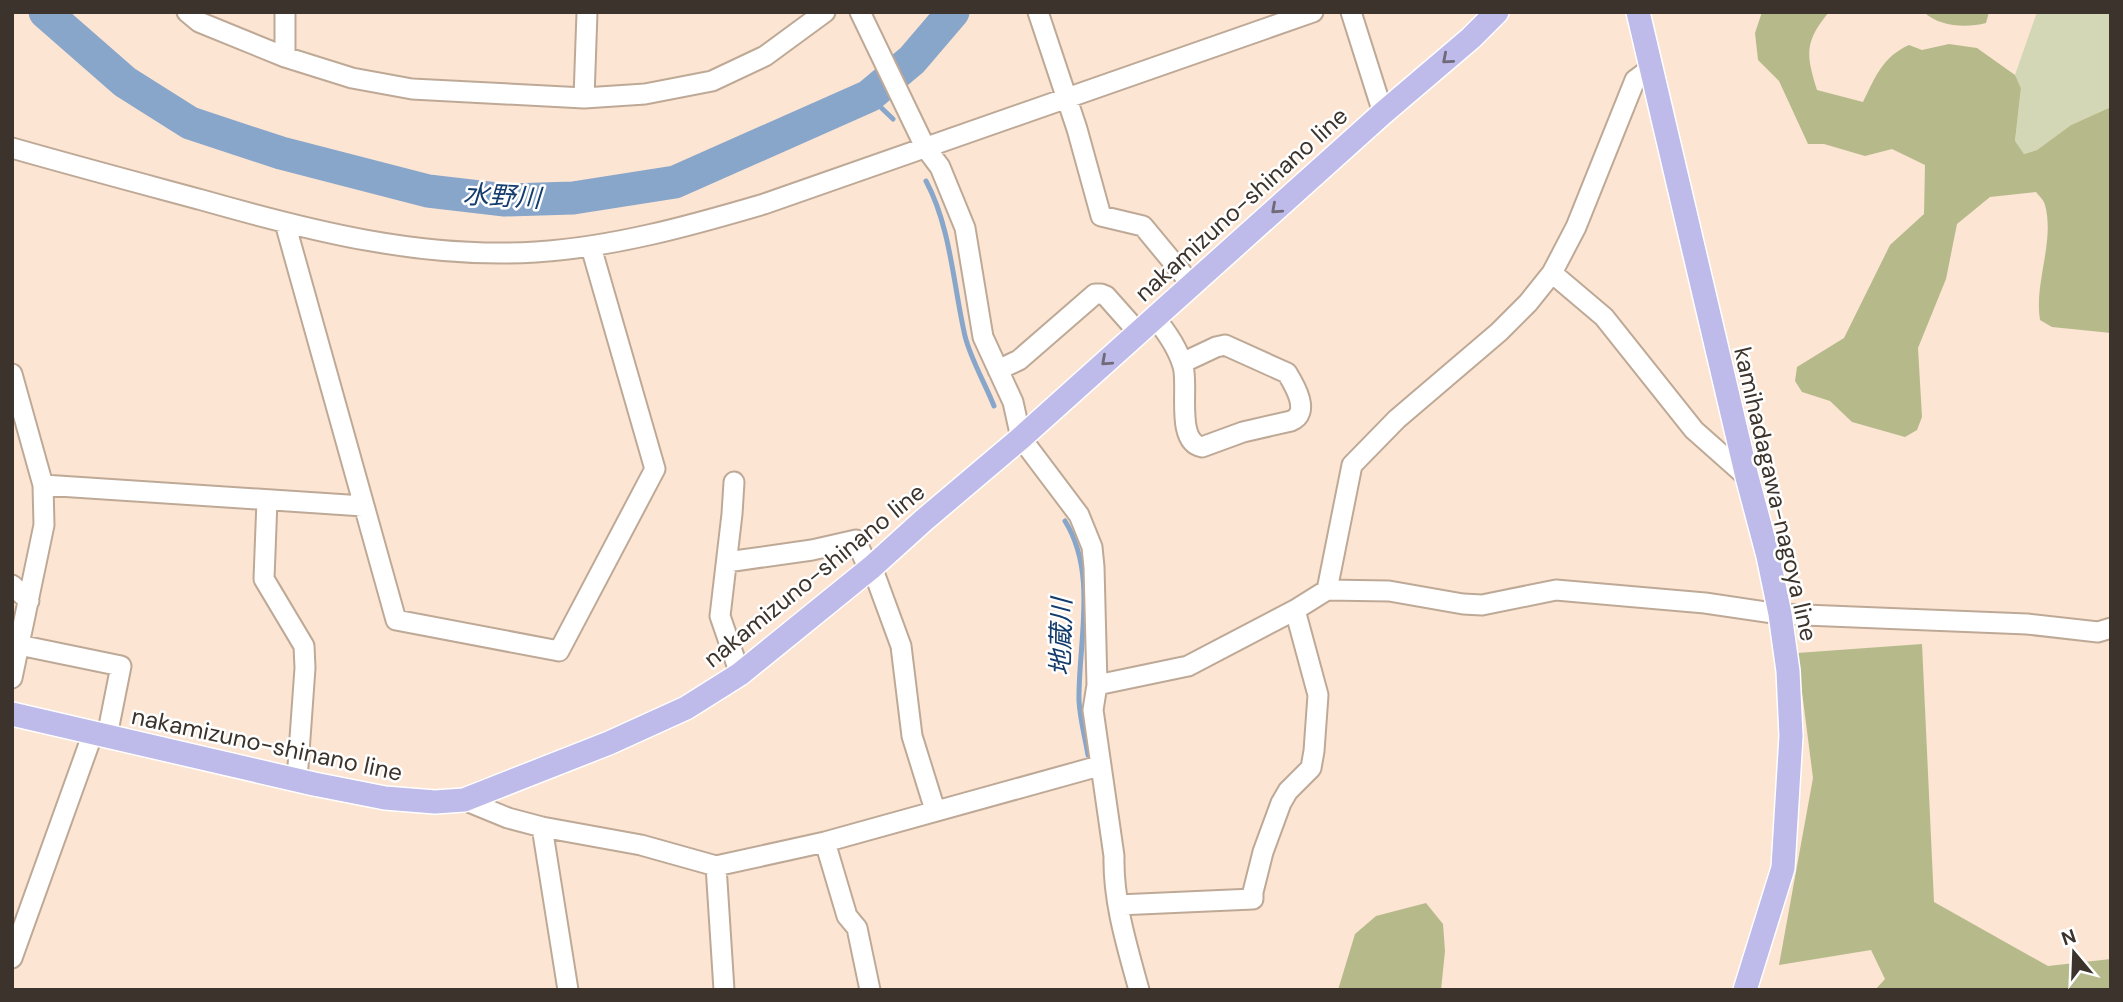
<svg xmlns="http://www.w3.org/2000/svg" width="2123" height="1002" viewBox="0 0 2123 1002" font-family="'DM Sans','Noto Sans JP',sans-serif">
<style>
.green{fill:#d4d7b5}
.forest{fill:#b6ba8b}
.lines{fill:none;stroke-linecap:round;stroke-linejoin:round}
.stream{stroke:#88a5ca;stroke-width:5}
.river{stroke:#88a5ca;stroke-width:33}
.minor-casing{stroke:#bea997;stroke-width:23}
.major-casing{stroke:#fff;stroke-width:26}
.minor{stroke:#fff;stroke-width:19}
.major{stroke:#bebae9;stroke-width:23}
.oneway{stroke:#6f6978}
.labels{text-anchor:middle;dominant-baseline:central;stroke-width:5;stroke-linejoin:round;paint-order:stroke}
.street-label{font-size:24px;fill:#3b332c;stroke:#fff}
.water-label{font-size:26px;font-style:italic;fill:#133b6b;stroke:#fff}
</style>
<rect width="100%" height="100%" fill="#fce5d3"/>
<path class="green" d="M2037 12H2111V107L2071 125 2037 150 2024 154 2015 142 2021 88 2015 75Z"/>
<path class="forest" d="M1762 12H1829C1804 42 1806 55 1817 90L1863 102C1875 78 1882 57 1909 45L1922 50 1949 44 1977 48 2015 75 2021 88 2015 141 2024 154 2037 150 2071 125 2111 107V333L2052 327 2040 320C2034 282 2055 242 2045 205 2044 200 2039 196 2036 192L1990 197 1957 224 1946 279 1918 348 1922 417 1917 430 1905 437 1852 422 1830 401 1802 392 1795 381 1797 367 1844 338 1890 245 1924 214 1925 165 1892 149 1865 156 1824 144H1808L1779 81 1758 60 1755 33Z
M1924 12H1989L1986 23C1967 28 1939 27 1924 12Z
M1922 644 1934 902 2048 966 2111 959V990H1875L1885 979 1871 950 1779 965 1813 778 1797 653Z
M1426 903 1443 924 1445 951 1441 990H1338L1355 934 1376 916Z"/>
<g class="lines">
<path class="stream" d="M869 96 893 119
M926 181C951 228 953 284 965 336 971 360 985 383 994 406
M1065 521C1098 574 1078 643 1079 701 1080 719 1085 737 1088 755"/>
<path class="river" d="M45 12 125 82 190 123 281 153 428 191 505 200 573 198 675 182 869 96 912 60 953 12"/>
<g class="minor-casing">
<path id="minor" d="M187 12 199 22 285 57 352 78 412 89 584 98 645 94 712 81 765 56 825 12
M860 12 925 147 940 167 965 228 983 337 1013 402 1021 438 1079 515 1092 547 1094 567 1097 685 1093 710 1114 856C1113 902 1127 946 1139 990
M1038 12 1077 129 1101 216 1143 226 1191 284
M1351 12 1383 113
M285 57V12
M584 98 587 12
M12 148C75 166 139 183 202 200 311 231 421 259 536 252 614 247 689 226 764 204L1313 12
M285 223 396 620 559 651 655 469 591 247
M1552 273 1604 317 1694 430 1747 477
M1154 317C1166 331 1178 349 1183 366 1189 386 1175 442 1202 447L1243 432 1291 421C1311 413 1295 386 1287 373L1225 345 1216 347 1182 363
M998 370 1019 360 1095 294H1101L1106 296 1138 332
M12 374 43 485 363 506
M734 482 732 514 720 616 740 674
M267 500 264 579 304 646 305 668 297 780
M727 562 812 550 856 540 865 561 872 567 901 646 912 736 935 810
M12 585 29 601
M1327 590 1352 465 1397 419 1499 332 1528 303 1552 273 1576 227 1635 80 1651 68
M19 645 121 666 107 736
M12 678 44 525 43 485
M1097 685 1188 666 1295 610 1327 590 1389 591 1463 604 1482 605 1556 590 1705 603 1780 614 2027 624 2098 632 2111 628
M464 800 508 818 542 827 641 845 716 866 825 842 1099 766
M542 827 568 990
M825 842 847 916 857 928 870 990
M716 866 724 990
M1118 905 1253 899V892L1263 852 1281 803 1288 791 1311 768 1314 751 1318 695 1295 610
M12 958 93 733"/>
</g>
<g class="major-casing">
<path id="major" d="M1638 12 1747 477 1768 556 1780 614 1788 671 1791 736 1783 868 1745 990
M12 714 314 784 385 798 435 802 464 800 609 743 686 708 740 674 872 567 924 520 1021 438 1383 113 1471 38 1497 12"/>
</g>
<use href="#minor" class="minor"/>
<use href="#major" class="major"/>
</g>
<defs><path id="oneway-chevron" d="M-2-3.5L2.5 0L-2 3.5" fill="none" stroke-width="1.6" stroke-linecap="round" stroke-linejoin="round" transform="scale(1.75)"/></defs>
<g class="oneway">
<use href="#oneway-chevron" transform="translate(1447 59) rotate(139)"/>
<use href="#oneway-chevron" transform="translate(1276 209) rotate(138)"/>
<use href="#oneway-chevron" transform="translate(1106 361) rotate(138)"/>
</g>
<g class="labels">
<g class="street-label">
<text transform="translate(1241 204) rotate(-42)">nakamizuno-shinano line</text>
<text transform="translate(1776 494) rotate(77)">kamihadagawa-nagoya line</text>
<text transform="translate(814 575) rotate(-39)">nakamizuno-shinano line</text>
<text transform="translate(267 744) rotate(12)">nakamizuno-shinano line</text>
</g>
<g class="water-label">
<text transform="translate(502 196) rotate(3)">水野川</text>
<text transform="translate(1061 637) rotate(-89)">地蔵川</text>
</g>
</g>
<rect width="2123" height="1002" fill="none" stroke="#3b332c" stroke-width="28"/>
<g transform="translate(2074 953) rotate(341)" stroke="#ffffff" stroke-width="5" paint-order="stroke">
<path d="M0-5L12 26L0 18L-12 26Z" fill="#3b332c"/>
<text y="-10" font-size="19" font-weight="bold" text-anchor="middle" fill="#3b332c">N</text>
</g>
</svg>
